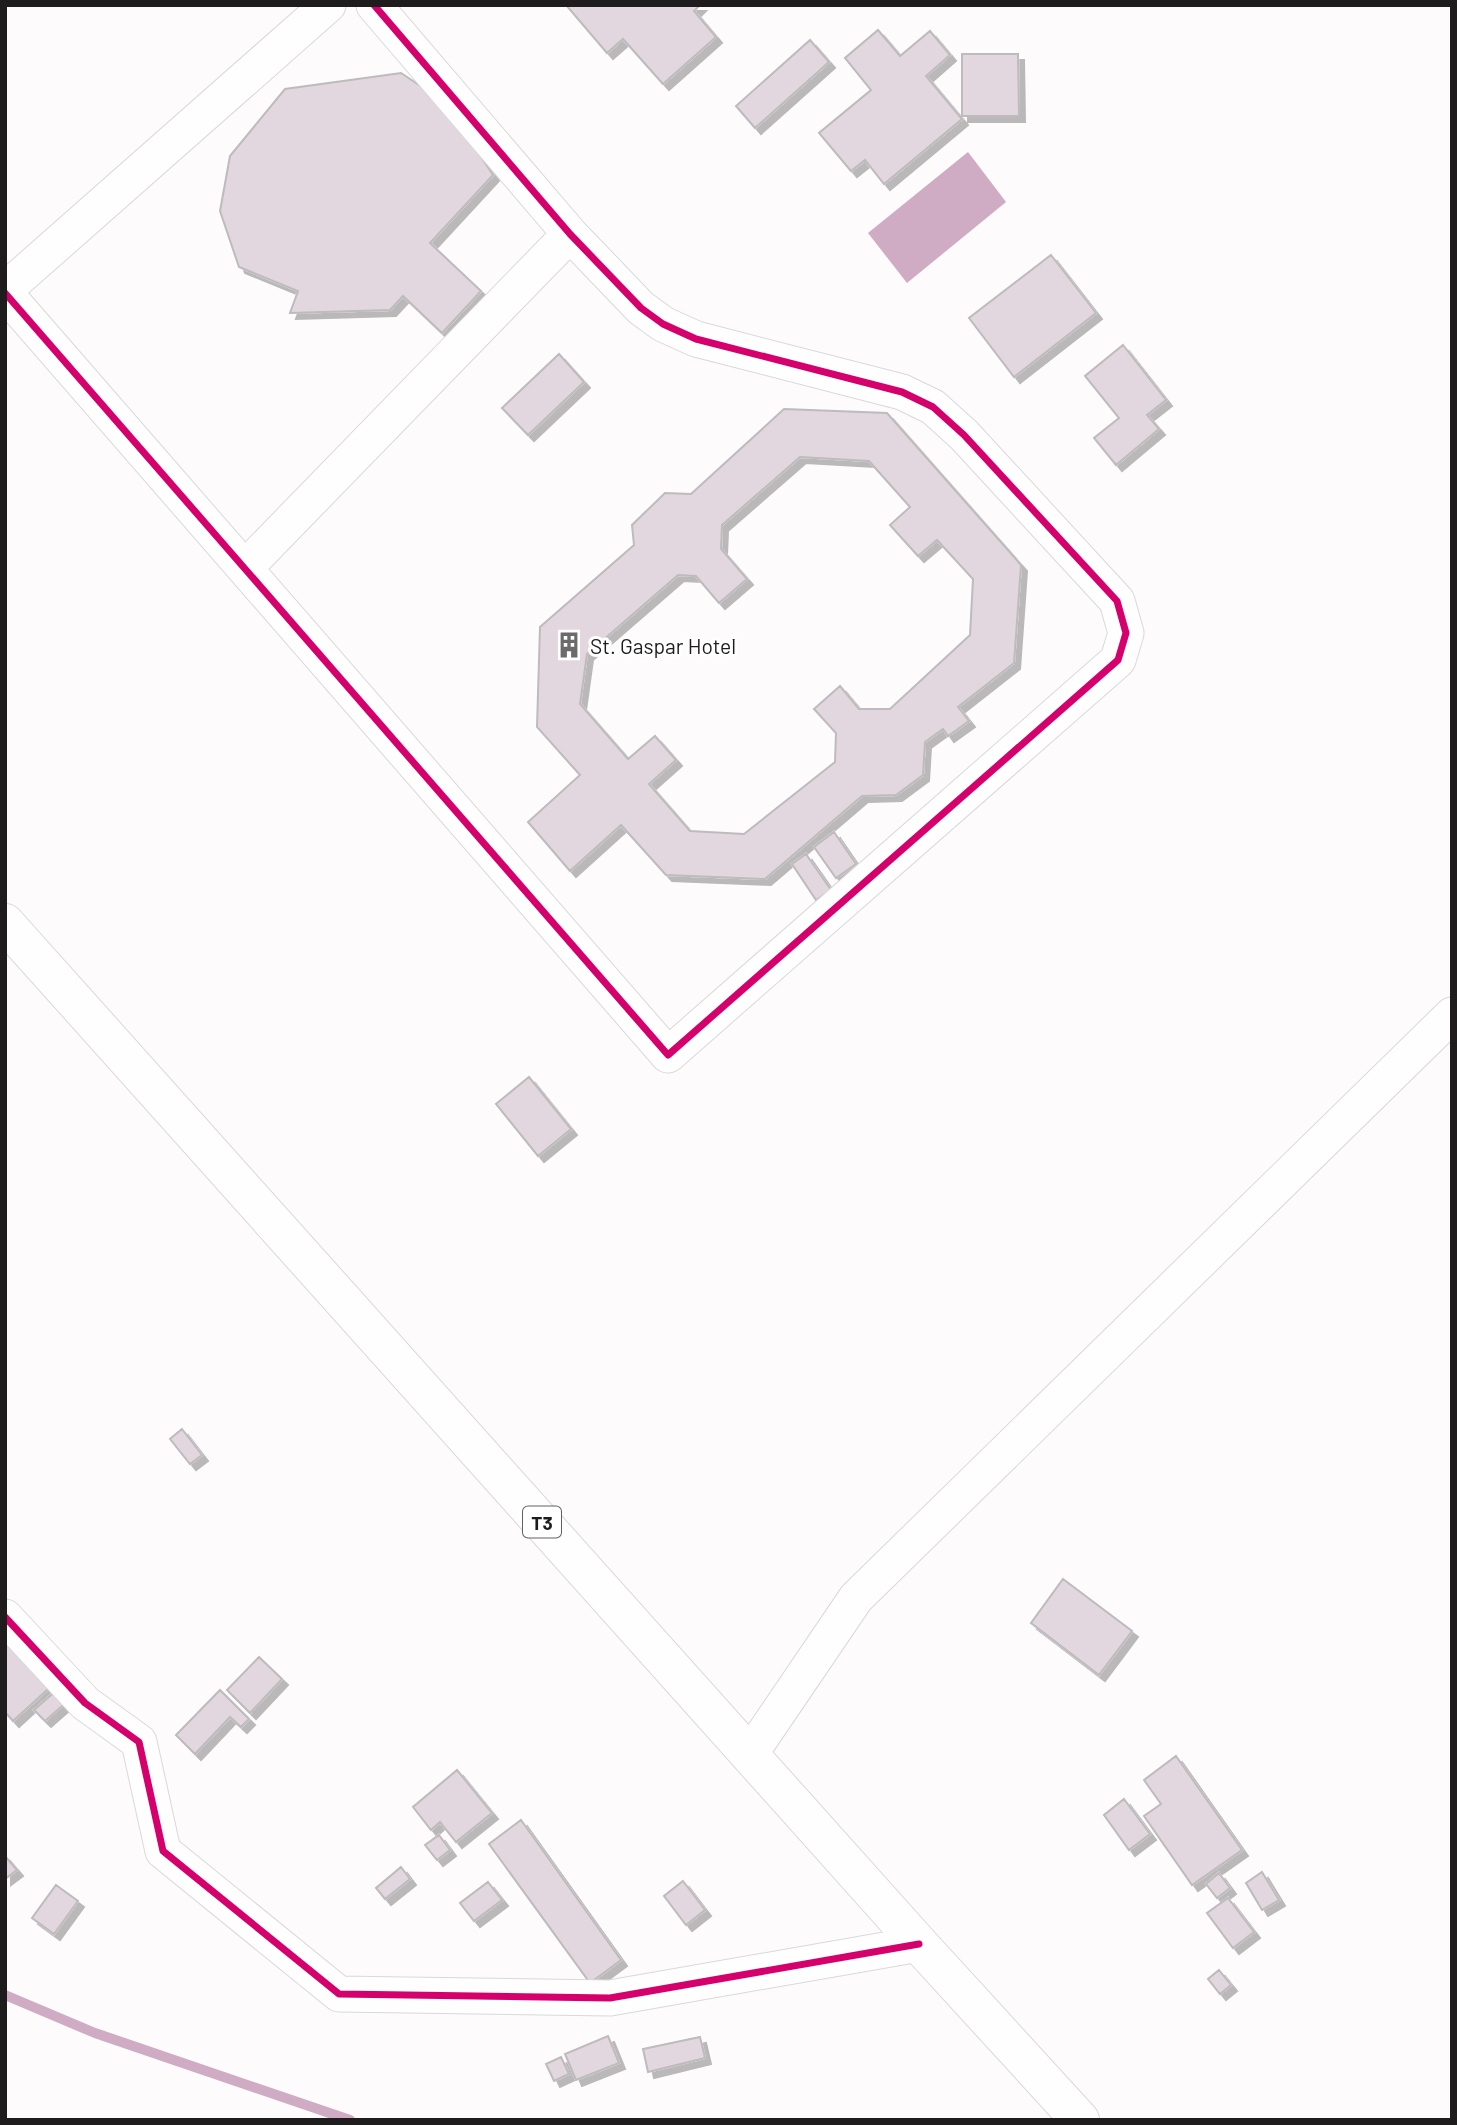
<svg xmlns="http://www.w3.org/2000/svg" width="1457" height="2125" viewBox="0 0 1457 2125" font-family="Barlow,sans-serif">
<style>
.water{fill:#cfabc4}
.lines{fill:none;stroke-linecap:round;stroke-linejoin:round}
.stream{stroke:#cfabc4;stroke-width:10}
.building{fill:#e2d7de;stroke:#bdbbbc;stroke-width:2;fill-rule:evenodd;filter:url(#shadow)}
.minor-casing{stroke:#dad8d9;stroke-width:37}
.highway-casing{stroke:#dad8d9;stroke-width:40}
.minor{stroke:#fffeff;stroke-width:35}
.highway{stroke:#fffeff;stroke-width:38}
.cycleway-casing{stroke:#fff;stroke-width:11}
.cycleway{stroke:#d6006c;stroke-width:7}
.labels{text-anchor:middle;dominant-baseline:central;stroke-width:6;stroke-linejoin:round;paint-order:stroke}
.shield{fill:#fff;stroke:#626062;stroke-width:2}
.shield-label{font-size:19px;font-weight:bold;fill:#1f1c1e}
.poi-label{font-size:21px;fill:#1f1c1e;stroke:#fff;text-anchor:start}
</style>
<defs>
<filter id="shadow"><feDropShadow dx="6" dy="6" stdDeviation="0" flood-color="#0004"/></filter>
</defs>
<rect width="100%" height="100%" fill="#fdfbfc"/>
<path class="water" d="M968 152 1006 202 907 283 868 233Z"/>
<g class="lines">
<path class="stream" d="M5 1995 95 2033 350 2120"/>
</g>
<path class="building" d="M566 5H700L694 11 716 37 663 84 623 39 607 53Z
M878 30 900 56 930 31 950 55 926 76 962 119 884 184 865 160 851 171 819 133 871 90 845 58Z
M810 40 829 62 755 128 736 106Z
M962 54H1018L1019 116H962Z
M401 73 446 103 493 175 430 243 481 291 442 333 403 296 390 310 290 313 298 291 239 267 220 211 230 156 285 89Z
M1051 255 1096 313 1014 377 969 318Z
M1123 345 1166 400 1147 415 1159 429 1116 465 1094 438 1119 418 1085 376Z
M559 354 584 382 528 435 502 408Z
M784 409 887 413 1021 565 1014 663 958 707 969 721 948 736 943 729 925 742 923 775 896 795 862 796 765 879 666 875 621 825 570 871 528 822 580 775 537 727 540 627 634 545 632 525 665 493 691 494ZM800 457 869 461 910 507 890 525 918 556 937 540 973 579 970 635 890 709H859L840 686 814 709 836 733 835 762 744 834 690 831 649 784 676 760 655 736 628 759 580 704 587 654 678 575 696 576 719 603 747 579 721 549 722 525Z
M834 832 856 864 836 878 814 847Z
M806 854 831 890 816 900 792 864Z
M529 1077 571 1129 538 1156 496 1104Z
M182 1429 202 1455 190 1464 170 1439Z
M1063 1579 1132 1631 1099 1675 1031 1623Z
M5 1620 59 1679 13 1721 5 1712Z
M259 1657 282 1679 250 1713 227 1690Z
M59 1688 69 1700 45 1721 34 1710Z
M220 1690 249 1719 241 1727 230 1717 195 1754 176 1735Z
M1176 1756 1242 1850 1192 1885 1144 1816 1161 1804 1144 1780Z
M457 1770 492 1813 456 1842 440 1822 431 1830 413 1807Z
M1124 1799 1150 1834 1129 1850 1104 1815Z
M521 1820 621 1960 590 1983 489 1844Z
M439 1835 450 1850 437 1860 425 1845Z
M5 1856 17 1870 5 1879Z
M401 1867 410 1879 385 1899 376 1888Z
M1262 1872 1279 1900 1262 1910 1246 1883Z
M1219 1873 1230 1888 1217 1898 1206 1884Z
M683 1881 705 1910 686 1925 664 1896Z
M488 1882 502 1900 474 1921 460 1903Z
M56 1885 78 1901 54 1934 32 1918Z
M1228 1898 1254 1932 1233 1948 1207 1913Z
M1219 1970 1231 1985 1220 1994 1208 1979Z
M608 2036 619 2063 576 2080 565 2054Z
M700 2037 705 2058 648 2072 643 2049Z
M561 2057 569 2074 554 2081 546 2064Z"/>
<g class="lines">
<g class="minor-casing">
<path id="minor" d="M5 290 328 5
M5 293 668 1055 1118 660 1126 633 1117 601 964 435 933 407 902 392 696 339 663 324 641 308 570 234 374 5
M245 568 570 234
M5 1617 85 1703 139 1742 163 1851 339 1994 610 1998 919 1944
M750 1754 856 1598 1452 1015"/>
</g>
<g class="highway-casing">
<path id="highway" d="M5 923 919 1944 1080 2120"/>
</g>
<use href="#minor" class="minor"/>
<use href="#highway" class="highway"/>
<g class="cycleway-casing">
<path id="cycleway" d="M5 293 668 1055 1118 660 1126 633 1117 601 964 435 933 407 902 392 696 339 663 324 641 308 570 234 374 5
M5 1617 85 1703 139 1742 163 1851 339 1994 610 1998 919 1944"/>
</g>
<use href="#cycleway" class="cycleway"/>
</g>
<defs>
<g id="building-bare" transform="scale(2.1)"><path d="M-4-6H4V6H1V3H-1V6H-4ZM-2.5-4.3h1.7v1.8h-1.7ZM.8-4.3h1.7v1.8H.8ZM-2.5-1h1.7V.8h-1.7ZM.8-1h1.7V.8H.8Z" fill="#6d6a6c" stroke="#fff" stroke-width="2.5" paint-order="stroke"/></g>
</defs>
<g fill-rule="evenodd">
<use href="#building-bare" x="569" y="645"/>
</g>
<g class="labels">
<rect class="shield" x="523" y="1506.5" width="38" height="31" rx="5"/>
<g class="shield-label">
<text x="542" y="1522">T3</text>
</g>
<g class="poi-label">
<text x="590" y="645">St. Gaspar Hotel</text>
</g>
</g>
<rect width="1457" height="2125" fill="none" stroke="#1f1c1e" stroke-width="14"/>
</svg>
